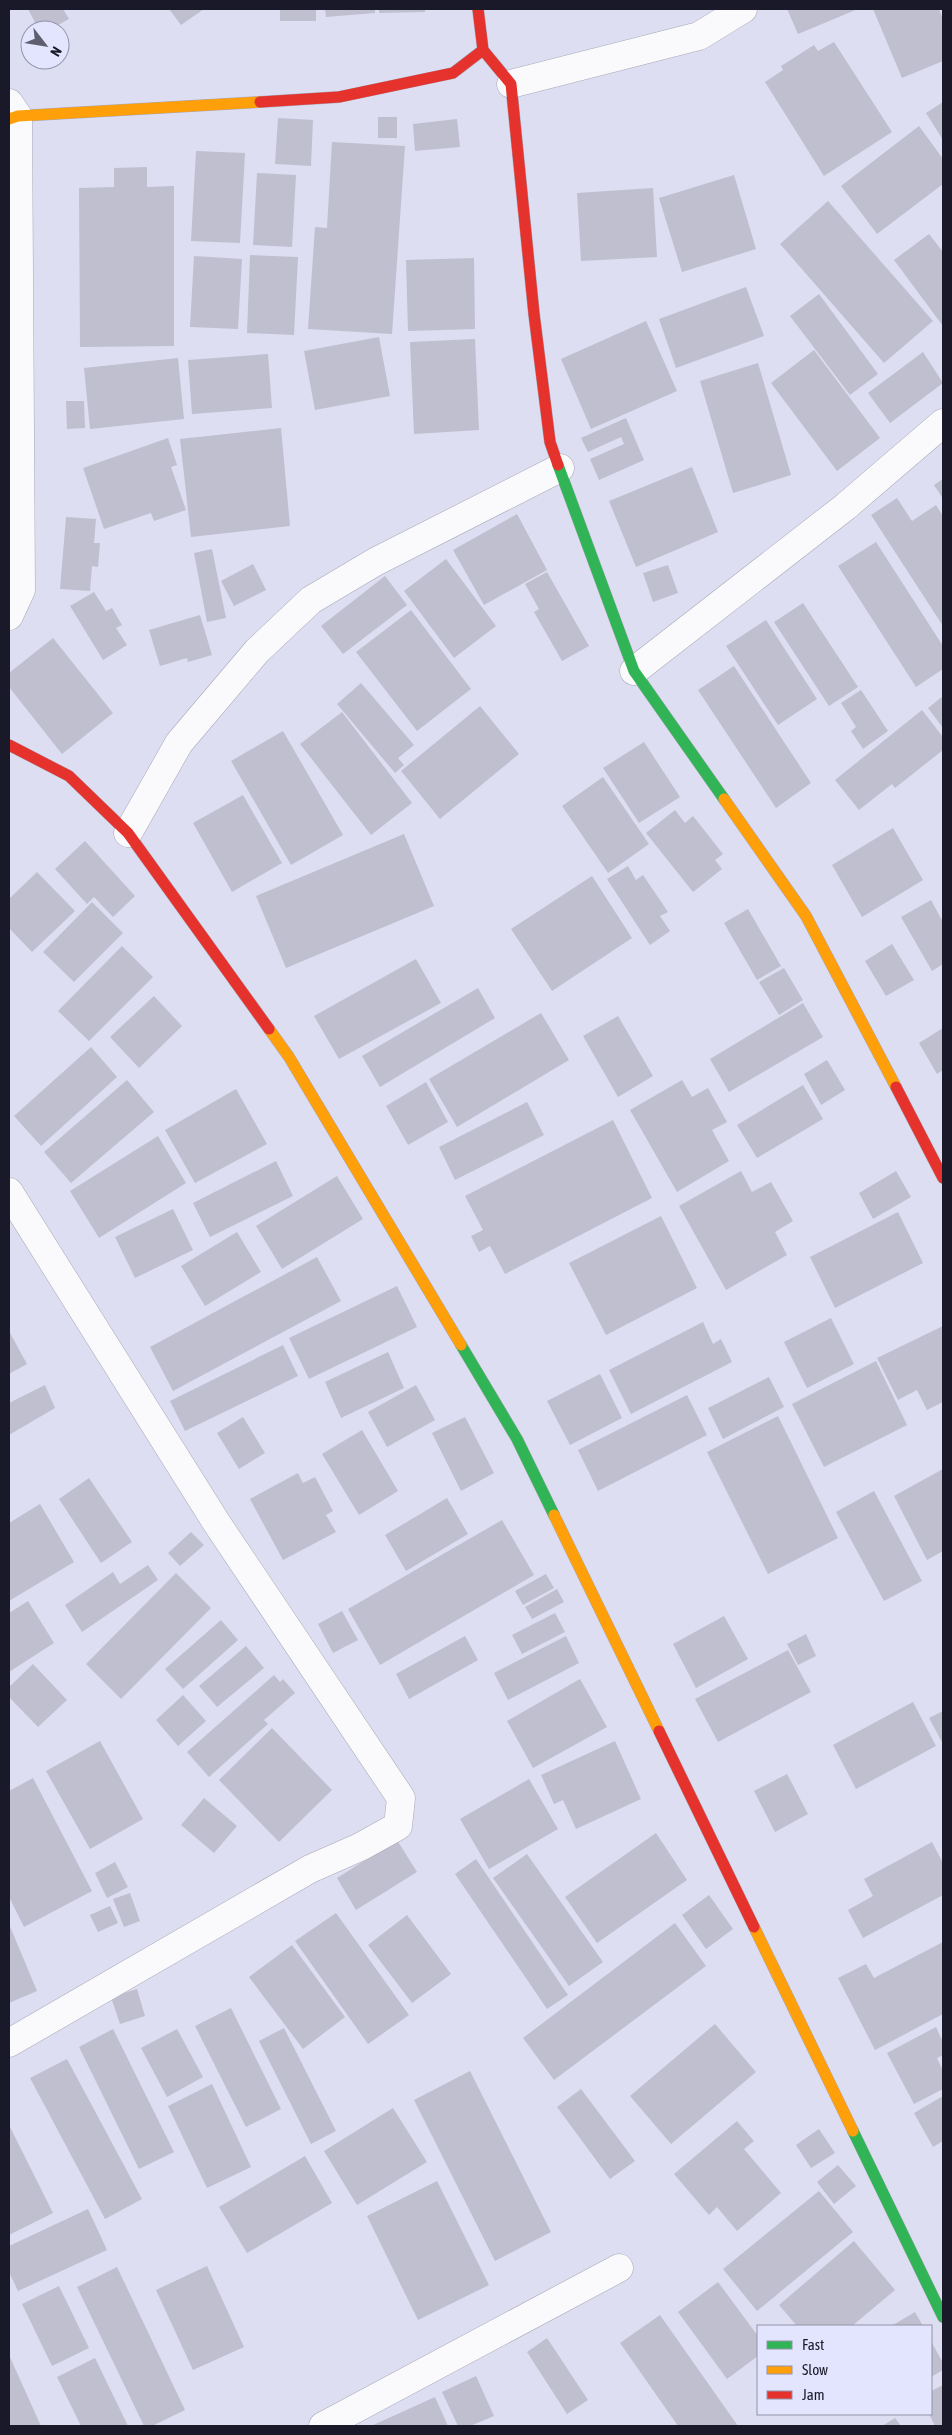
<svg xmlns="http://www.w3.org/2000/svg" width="952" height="2435" viewBox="0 0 952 2435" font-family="'Asap Condensed',sans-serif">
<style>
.building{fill:#bfbfcf}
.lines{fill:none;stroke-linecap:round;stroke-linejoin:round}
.street-casing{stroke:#a7a7b7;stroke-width:29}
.fast-casing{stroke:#a7a7b7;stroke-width:12}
.slow-casing{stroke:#a7a7b7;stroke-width:12}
.jam-casing{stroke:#a7a7b7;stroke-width:12}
.street{stroke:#fafafd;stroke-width:28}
.fast{stroke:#30b455;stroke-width:11}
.slow{stroke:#ff9f0a;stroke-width:11}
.jam{stroke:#e5322d;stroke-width:11}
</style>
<rect width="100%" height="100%" fill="#dddef1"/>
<path class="building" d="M28 9H63L69 19 49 30H39Z
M169 9H204L181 25Z
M280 9H316V21H280Z
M325 9H375V13L326 17Z
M379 9H425V12L379 13Z
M787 9H858L798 34Z
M873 9H939L943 20V61L902 78Z
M834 42 892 132 824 176 765 82 783 70 781 66 814 45 818 51Z
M943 102V140L926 113Z
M378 117H397V138H378Z
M278 118 313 120 311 166 275 164Z
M457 119 460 147 415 151 413 124Z
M919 126 943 159V184L877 234 841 186Z
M332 142 405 146 392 334 308 329 315 227 327 228Z
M196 151 245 153 240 243 191 241Z
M147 167V187L174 186V346L80 347 79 188 114 187V168Z
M257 173 296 175 292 247 253 245Z
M734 175 756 249 682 272 659 198Z
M653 188 657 257 581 261 577 193Z
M828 201 933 321 884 363 780 244Z
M929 234 943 252V326L894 260Z
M250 255 298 257 294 335 247 333Z
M194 256 242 259 238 329 190 327Z
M474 258 475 329 408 331 406 260Z
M746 287 764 336 676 368 659 319Z
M819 294 878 374 850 395 790 316Z
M646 321 677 391 591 429 561 359Z
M379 337 390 396 315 410 304 351Z
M475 339 479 430 414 434 410 342Z
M814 350 880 438 837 471 771 383Z
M923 352 943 383 890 423 868 393Z
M268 354 272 408 192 414 188 360Z
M178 358 184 419 90 429 84 368Z
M758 363 791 475 733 493 700 381Z
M66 401H84L85 428 67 429Z
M626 418 644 460 599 480 590 459 624 444 621 437 588 452 581 438Z
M281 428 290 526 191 537 180 439Z
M168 438 177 465 171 467 186 510 154 521 151 513 104 529 83 468Z
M692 467 718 532 636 567 609 501Z
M943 479V499L934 485Z
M897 498 912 521 936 505 943 516V626L871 515Z
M517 514 547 570 484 605 453 550Z
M66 517 96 519 94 543H100L98 567 92 566 90 591 60 589Z
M876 542 943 646V669L916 687 838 566Z
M212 549 226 618 207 622 194 553Z
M446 559 496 626 454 658 404 591Z
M253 564 266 590 234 606 221 581Z
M668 565 678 593 653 602 643 573Z
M547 572 589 646 562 661 534 612 539 609 525 584Z
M385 576 407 605 343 654 321 626Z
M94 592 106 611 112 608 122 625 116 628 127 645 103 660 70 606Z
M803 603 858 687 829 706 774 622Z
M411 610 471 689 417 731 356 652Z
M200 615 212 655 188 662 187 658 160 666 149 630Z
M766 620 817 699 778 725 726 646Z
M53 638 113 713 62 754 9 687V673Z
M734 666 811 783 776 808 698 690Z
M361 683 414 745 398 758 404 765 395 773 337 704Z
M861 690 888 731 863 749 851 731 856 727 841 703Z
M943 696V728L928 708Z
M480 706 519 754 440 819 401 771Z
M922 710 943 737V750L895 788 892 784 859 810 835 780Z
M342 712 412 803 371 835 300 744Z
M283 731 343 835 291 865 231 761Z
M644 742 680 797 639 823 603 768Z
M603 777 649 844 608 873 562 806Z
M243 795 282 863 232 892 193 823Z
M675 810 685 823 693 816 723 854 715 860 722 869 693 892 646 833Z
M893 828 923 880 862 917 832 865Z
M404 834 434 906 286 968 256 896Z
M85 841 135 896 113 917 94 897 87 904 55 869Z
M628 866 636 880 643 875 668 912 660 916 670 931 650 945 607 879Z
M37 872 75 911 32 952 9 928V899Z
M592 876 632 938 552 991 511 929Z
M931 900 943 922V964L932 971 901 917Z
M92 902 123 933 74 982 43 952Z
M748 909 781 966 757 980 724 923Z
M892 944 914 980 886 996 865 961Z
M122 946 153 977 89 1041 58 1011Z
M416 959 441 1003 339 1059 314 1016Z
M784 968 803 1000 779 1015 759 982Z
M478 988 495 1018 380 1087 362 1056Z
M154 996 182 1026 139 1068 110 1037Z
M803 1003 823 1037 729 1092 710 1059Z
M541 1013 569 1060 457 1127 429 1079Z
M618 1016 653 1076 618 1097 583 1036Z
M943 1028V1070L937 1074 919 1043Z
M91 1047 117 1077 41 1146 14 1116Z
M827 1060 845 1090 821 1105 804 1074Z
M127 1080 154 1112 71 1183 44 1152Z
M682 1080 692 1097 708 1088 727 1122 712 1130 729 1161 677 1192 630 1110Z
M426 1082 448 1122 408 1145 386 1106Z
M803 1085 823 1119 757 1158 737 1125Z
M236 1089 267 1144 195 1183 165 1130Z
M527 1102 544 1135 455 1180 439 1147Z
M613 1120 652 1198 505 1274 490 1246 479 1252 471 1236 483 1230 465 1196Z
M158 1136 186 1183 99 1238 70 1191Z
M276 1161 293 1196 210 1237 193 1203Z
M741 1171 752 1192 771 1182 793 1221 775 1232 787 1255 726 1290 679 1206Z
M896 1171 911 1197 873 1219 859 1193Z
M337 1176 363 1219 282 1269 256 1226Z
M173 1209 193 1250 135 1278 115 1237Z
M898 1212 923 1263 835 1308 810 1257Z
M661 1216 697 1288 606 1335 569 1263Z
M237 1232 261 1272 205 1306 181 1266Z
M317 1257 341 1301 173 1391 150 1347Z
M397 1286 417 1327 309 1379 289 1338Z
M831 1318 854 1364 807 1388 784 1342Z
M703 1322 713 1344 721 1339 732 1362 631 1414 609 1370Z
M943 1326V1402L927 1410 917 1390 898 1400 877 1358Z
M9 1331 27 1364 9 1374Z
M283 1345 298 1376 185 1431 170 1401Z
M388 1352 404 1388 341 1418 325 1382Z
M876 1361 907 1425 824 1467 792 1404Z
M600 1374 622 1418 570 1445 547 1401Z
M769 1377 784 1407 723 1439 708 1408Z
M45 1385 55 1408 9 1435V1403Z
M416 1385 435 1420 387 1447 368 1412Z
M687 1395 707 1435 598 1491 578 1450Z
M778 1416 838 1538 768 1574 707 1452Z
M243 1417 265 1453 239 1469 217 1433Z
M465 1417 494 1473 461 1491 432 1433Z
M362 1430 398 1491 359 1515 322 1454Z
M943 1469V1551L927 1560 894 1496Z
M298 1473 303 1483 315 1477 333 1511 326 1515 336 1532 283 1560 250 1499Z
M89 1478 132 1542 101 1563 59 1499Z
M874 1491 922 1581 884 1601 836 1512Z
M447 1498 468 1534 406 1571 385 1535Z
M40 1504 74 1562 9 1601V1523Z
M502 1520 534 1575 380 1665 348 1609Z
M191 1532 204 1545 180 1566 168 1553Z
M148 1565 158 1580 82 1632 65 1605 113 1572 120 1584Z
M176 1573 211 1608 121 1699 86 1664Z
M546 1574 554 1588 523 1605 515 1591Z
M557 1589 564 1602 532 1619 525 1607Z
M28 1601 54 1643 9 1672V1613Z
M342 1611 358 1640 333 1653 318 1624Z
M555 1613 565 1632 522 1654 512 1635Z
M724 1616 748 1659 696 1688 673 1644Z
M221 1620 238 1640 183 1689 165 1669Z
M806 1634 816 1656 798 1665 787 1644Z
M465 1636 478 1660 409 1699 396 1674Z
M566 1636 579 1663 508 1700 494 1673Z
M246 1646 264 1668 217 1707 199 1686Z
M788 1650 811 1692 718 1742 695 1699Z
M33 1664 67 1700 38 1727 9 1697V1687Z
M274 1675 280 1682 283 1679 295 1693 264 1720 268 1724 209 1777 187 1752Z
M580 1679 607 1727 533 1768 507 1721Z
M183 1695 206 1721 178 1746 156 1720Z
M913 1702 936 1746 856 1789 833 1745Z
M943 1711V1744L929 1718Z
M272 1728 332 1790 279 1842 219 1780Z
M100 1741 143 1819 90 1849 46 1771Z
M615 1741 641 1799 576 1829 563 1800 554 1804 541 1775Z
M787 1774 808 1814 775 1832 754 1791Z
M33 1778 92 1891 24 1927 9 1897V1791Z
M529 1779 558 1829 489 1869 460 1819Z
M204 1798 237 1826 214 1853 181 1825Z
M656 1833 687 1880 597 1943 565 1897Z
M397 1840 417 1872 356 1910 337 1878Z
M932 1842 943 1863V1895L863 1938 848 1910 873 1896 864 1879Z
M527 1854 603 1962 569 1986 493 1878Z
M476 1859 568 1995 547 2009 455 1874Z
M115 1862 128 1887 107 1898 95 1873Z
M130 1893 140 1921 124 1927 113 1899Z
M709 1895 733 1929 706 1949 682 1915Z
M110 1906 118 1923 98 1932 90 1915Z
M336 1913 409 2015 368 2044 295 1941Z
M407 1915 451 1974 412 2003 368 1945Z
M675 1923 706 1966 554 2080 523 2038Z
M9 1924 37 1991 9 2003Z
M943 1942V2014L875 2050 838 1978 866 1964 874 1978Z
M292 1945 345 2017 303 2049 249 1977Z
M137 1989 145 2016 120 2024 111 1997Z
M231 2008 281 2109 246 2127 195 2026Z
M715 2024 756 2072 671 2144 630 2096Z
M936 2027 943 2042V2055L937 2058 943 2071V2089L914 2104 887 2053Z
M284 2028 336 2131 311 2144 259 2041Z
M113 2029 174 2152 139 2169 79 2047Z
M177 2029 203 2077 167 2097 141 2048Z
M67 2059 142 2199 105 2219 30 2078Z
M470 2071 551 2232 495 2261 414 2100Z
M212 2084 251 2167 207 2188 168 2106Z
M581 2089 635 2161 610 2179 557 2107Z
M943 2096V2141L933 2147 914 2113Z
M393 2108 427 2162 357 2205 324 2151Z
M737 2121 754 2141 744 2149 781 2193 737 2231 717 2207 709 2215 674 2174Z
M9 2125 53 2213 9 2235Z
M819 2129 835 2153 811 2168 796 2145Z
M305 2156 332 2203 247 2253 219 2207Z
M838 2165 856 2186 834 2204 817 2182Z
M437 2181 489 2285 418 2320 367 2216Z
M819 2191 853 2232 757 2311 723 2269Z
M88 2209 107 2250 18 2291 9 2272V2246Z
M854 2241 895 2290 852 2326H797L779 2305Z
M207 2266 244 2347 193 2370 156 2290Z
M117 2267 185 2410 152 2426H144L77 2287Z
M718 2282 758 2336V2356L727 2379 678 2312Z
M59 2286 89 2348 52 2366 22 2304Z
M915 2312 923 2326H894L893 2325Z
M660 2315 738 2426H678L620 2343Z
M547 2338 588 2400 567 2414 527 2352Z
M931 2341 943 2363V2370L931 2377Z
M9 2355 41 2426H9Z
M95 2358 128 2426H81L57 2377Z
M476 2376 494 2416 470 2426H458L442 2392Z
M943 2385V2426H935L929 2414 931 2391Z
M435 2397 448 2426H371Z
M895 2418 901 2426H882Z"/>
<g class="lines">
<g class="street-casing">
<path id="street" d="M511 84 699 36 743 9
M9 103 18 116 21 590 9 616
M634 671 845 507 943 423
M128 833 179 743 257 651 311 600 375 562 560 468
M9 1192 216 1522 401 1798 398 1826 360 1847 310 1869 9 2043
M323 2426 619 2268"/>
</g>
<g class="fast-casing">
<path id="fast" d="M558 465 634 671 724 799
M461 1345 517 1439 554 1515
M853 2131 943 2317"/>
</g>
<g class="slow-casing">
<path id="slow" d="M9 119 18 116 260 102
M724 799 806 916 896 1087
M269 1029 289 1057 461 1345
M554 1515 659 1731
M754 1927 853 2131"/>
</g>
<g class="jam-casing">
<path id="jam" d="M483 50 511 84 534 314 550 442 558 465
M260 102 339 97 453 73 483 50 478 9
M9 745 69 776 128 833 269 1029
M896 1087 943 1178
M659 1731 754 1927"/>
</g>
<use href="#street" class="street"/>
<use href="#fast" class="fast"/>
<use href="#slow" class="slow"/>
<use href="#jam" class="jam"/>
</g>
<rect width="952" height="2435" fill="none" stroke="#1a1929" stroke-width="20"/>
<rect x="757" y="2325" width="175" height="90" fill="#e3e4fe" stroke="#9393a9"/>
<rect x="767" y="2341" width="25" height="8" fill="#30b455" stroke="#9393a9"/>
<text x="802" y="2350" font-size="15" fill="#1a1929">Fast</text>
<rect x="767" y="2366" width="25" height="8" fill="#ff9f0a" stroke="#9393a9"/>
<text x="802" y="2375" font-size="15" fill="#1a1929">Slow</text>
<rect x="767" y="2391" width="25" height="8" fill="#e5322d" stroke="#9393a9"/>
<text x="802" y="2400" font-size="15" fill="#1a1929">Jam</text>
<g transform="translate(45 45) rotate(121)"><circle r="24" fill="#e3e4fe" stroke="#9393a9"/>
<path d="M0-4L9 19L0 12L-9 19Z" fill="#5e5e6f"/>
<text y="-8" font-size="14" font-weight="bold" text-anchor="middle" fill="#1a1929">N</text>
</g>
</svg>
